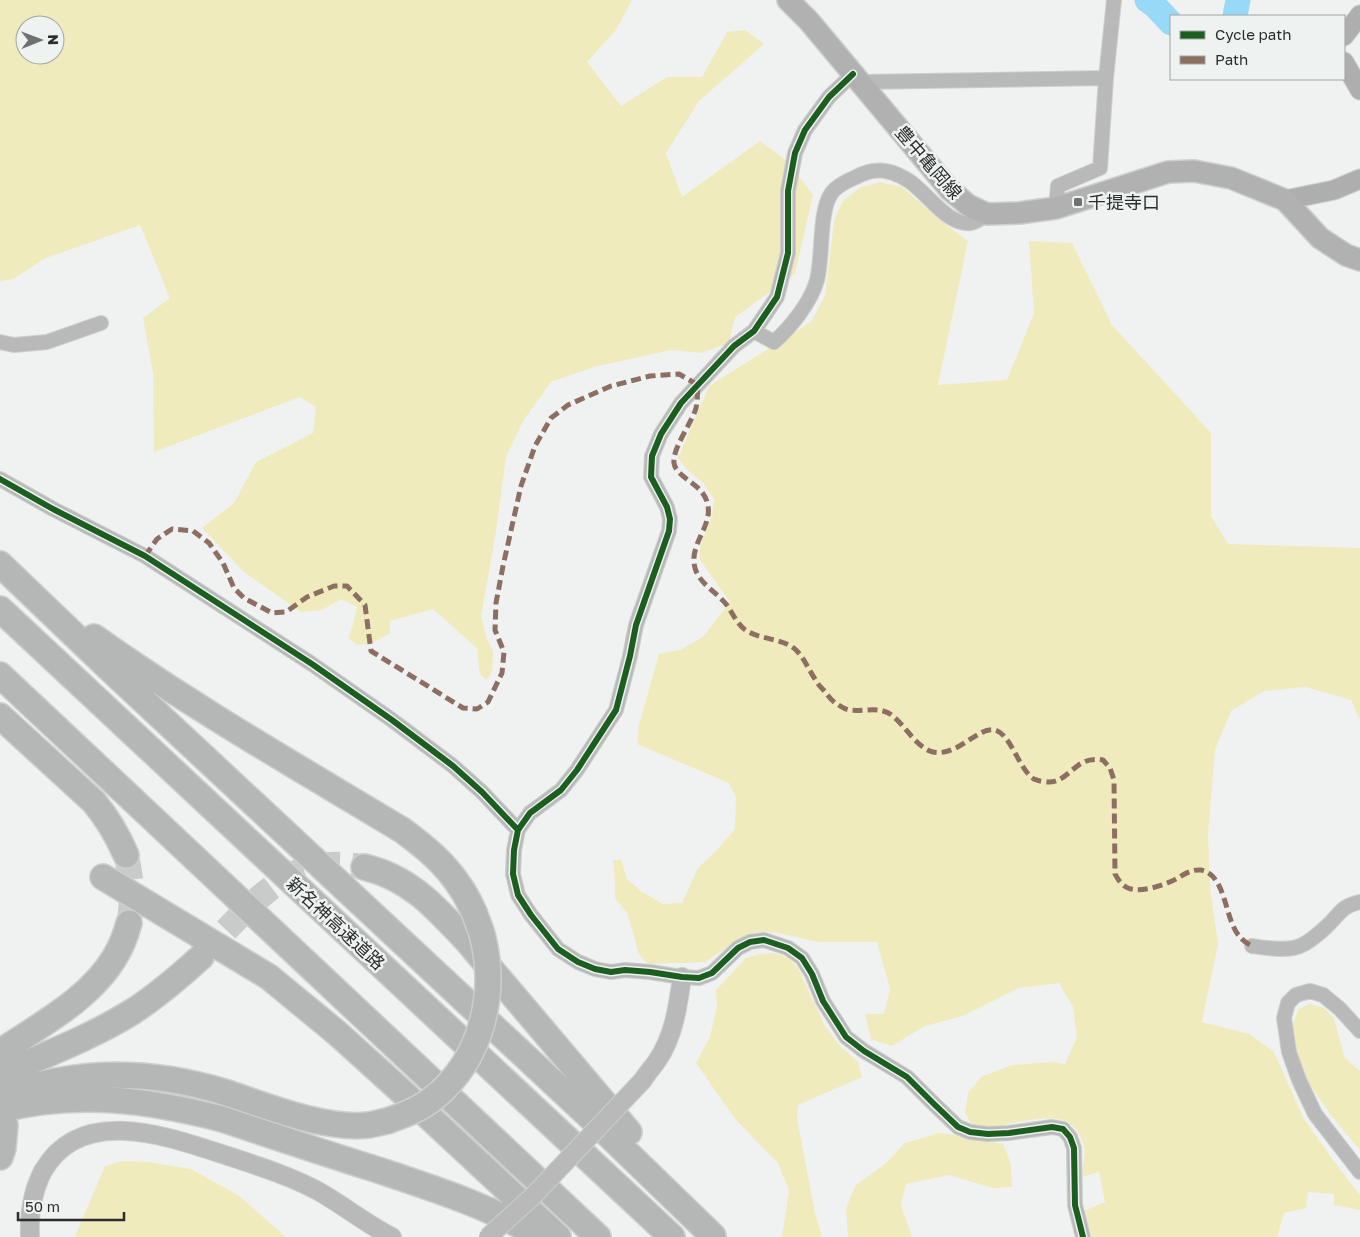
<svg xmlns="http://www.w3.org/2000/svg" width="1360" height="1237" viewBox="0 0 1360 1237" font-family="'Golos Text','Noto Sans JP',sans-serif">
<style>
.green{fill:#f0ebbd;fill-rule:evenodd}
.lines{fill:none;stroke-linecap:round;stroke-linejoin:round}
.river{stroke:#98d9f7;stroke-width:25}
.motorway-tunnel{stroke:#c8cbca;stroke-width:25;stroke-dasharray:25 12;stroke-linecap:butt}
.minor-casing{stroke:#cdcece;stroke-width:16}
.tertiary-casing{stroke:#cdcece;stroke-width:20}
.secondary-casing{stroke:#cdcece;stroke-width:21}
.primary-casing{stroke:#cdcece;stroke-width:24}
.motorway-casing{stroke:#cdcece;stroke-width:28}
.minor{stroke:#b9b9b9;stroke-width:14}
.tertiary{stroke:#b9b9b9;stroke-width:18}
.secondary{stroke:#aeaeae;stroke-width:19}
.primary{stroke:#b1b1b1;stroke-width:21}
.motorway{stroke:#b5b6b6;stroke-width:25}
.tertiary-bridge-casing{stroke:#cdcece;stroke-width:20;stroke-linecap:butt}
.motorway-bridge-casing{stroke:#cdcece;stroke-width:28;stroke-linecap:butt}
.tertiary-bridge{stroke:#b9b9b9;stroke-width:18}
.motorway-bridge{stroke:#b5b6b6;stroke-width:25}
.quiet{stroke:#8d6e63;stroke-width:5;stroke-dasharray:10 5;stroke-linecap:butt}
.cycleway-casing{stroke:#eef3f1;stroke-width:9}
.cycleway{stroke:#1b5e20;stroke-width:6}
.poi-dot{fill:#707271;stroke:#eef3f1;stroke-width:2}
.labels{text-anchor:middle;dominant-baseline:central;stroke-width:5;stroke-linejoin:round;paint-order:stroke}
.street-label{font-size:18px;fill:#2b2d2c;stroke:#eef3f1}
.poi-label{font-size:18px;fill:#2b2d2c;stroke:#eef3f1;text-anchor:start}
</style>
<rect width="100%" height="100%" fill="#eff2f1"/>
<path class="green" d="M0 0H632L616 30 587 62 621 106 667 77H702L727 32 745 30 764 44 699 101 666 153 682 197 760 141 788 162 813 195 795 274 735 317 729 343 701 353 671 350 594 367 551 382 523 421 506 457 496 532 481 616 487 639 493 651 492 672 486 680 480 674 477 648 433 609 390 621V633L371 644 357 645 348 638 353 625 357 607 341 599 322 610 301 612 244 572 202 528 234 503 256 462 313 433 316 407 300 397 154 452 153 373 143 318 170 298 140 225 46 258 13 279 0 281ZM25 25H55V55H25Z
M880 182 902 187 941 221 968 241 938 385 1007 380 1034 313 1029 241 1072 243 1112 325 1211 433V516L1228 544 1360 548V720L1351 700 1305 687 1264 691 1231 711 1215 750 1208 835 1210 887 1218 944 1202 1022 1249 1034 1274 1052 1304 1119 1336 1164 1360 1195V1210L1334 1205V1194L1308 1192 1306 1208 1284 1213 1277 1237H1092L1084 1211 1105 1202 1099 1172 1082 1177C1082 1167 1086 1155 1084 1146 1072 1100 1023 1125 992 1126 986 1127 979 1126 972 1125L965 1113 968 1093 981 1077 1012 1065 1052 1062 1065 1064 1077 1037 1073 1007 1059 983 1019 988 963 1016 925 1026 892 1046 871 1039 865 1014H884L890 989 877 942H818L778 933 756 932 740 939 705 962 648 964 638 953 634 935 627 913 615 898V881L613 860H621L627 879 642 892 663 904 682 903 698 868 716 851 735 829 736 797 729 783 637 744 639 725 659 654 680 650 703 637 730 602 705 567 700 559V546L712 517 714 499 702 482 686 469 678 458 709 386 811 322 825 296 834 221 843 201 859 188Z
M775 953 787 957 798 968 824 1024 838 1044 858 1062 862 1077 798 1105 797 1118 815 1213 822 1237H782L789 1191 778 1163 735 1119 696 1063 710 1037 717 1006 716 990 746 958 760 954Z
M1309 1004 1324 1008 1334 1018 1345 1058 1360 1071V1150L1333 1118 1310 1085 1298 1058 1292 1025 1299 1009Z
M939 1133 955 1135 1003 1144 1011 1164 1012 1187 993 1188 949 1175 906 1184 901 1205 912 1237H848L846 1208 856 1185 885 1164 905 1143Z
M123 1161 149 1162 191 1169 238 1195 286 1237H76L75 1236 105 1166Z"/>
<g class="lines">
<path class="river" d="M1147 0 1155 6 1171 23
M1235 16 1238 0"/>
<path class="motorway-tunnel" d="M126 855C132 878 133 899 129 923
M201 957C230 927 272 875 314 866 331 863 348 864 364 867"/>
<g class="minor-casing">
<path id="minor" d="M853 74 829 97 805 130 795 153 788 191V253L777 297 754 331 734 346 681 403 661 434 652 456 651 477 667 507 670 519 669 531 636 625 630 656 616 710 577 770 561 790 530 813 518 830 514 850 513 874 518 895 531 915 558 949 578 962 595 969 611 972 625 970 650 972 682 977 699 978 712 973 738 948 750 942 764 940 788 948 802 958 812 974 823 1001 846 1037 864 1051 907 1077 934 1104 958 1127 970 1132 988 1134 1009 1133 1052 1127 1063 1129 1070 1137 1074 1148 1075 1205 1083 1237
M861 82 1106 78
M1056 208 1058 186 1100 168 1106 78 1114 0
M754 331 774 342C791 327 811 302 817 280 823 257 819 211 831 194 835 187 849 180 856 177 874 167 889 169 906 179 926 190 946 226 971 223 976 222 983 217 987 214
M0 342 14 345 47 342 101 323
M0 479 53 509 145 556 312 664 392 720 453 766 482 792 518 830
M1252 946C1266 948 1290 952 1302 945 1309 942 1321 932 1327 926 1340 914 1341 906 1360 902
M1360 1031 1340 1009 1323 995 1310 991 1296 995 1288 1003 1284 1018 1289 1052 1299 1080 1315 1114 1360 1172"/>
</g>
<g class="tertiary-casing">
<path id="tertiary" d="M643 1080C647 1073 653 1067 657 1061 674 1036 678 1006 682 977
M30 1237C29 1214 32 1192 43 1171 81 1105 166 1136 222 1154 255 1165 288 1175 318 1191 343 1205 366 1224 392 1237"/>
</g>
<g class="secondary-casing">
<path id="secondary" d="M1344 36 1360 15
M1344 62 1360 90
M1285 200 1334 190 1360 179"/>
</g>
<g class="primary-casing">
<path id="primary" d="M788 0 809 21 950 190 968 205 987 214 1019 213 1056 208 1168 172 1194 171 1231 178 1285 200 1320 238 1346 255 1360 260"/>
</g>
<g class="motorway-casing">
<path id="motorway" d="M0 564 116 675 589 1116 713 1236
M0 609 672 1237
M94 637C191 706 299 768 402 830 425 847 445 863 461 888 466 895 470 904 474 912
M0 675 598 1237
M0 716 94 802C108 819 117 834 126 855
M364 867C411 878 437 909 468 942L629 1132
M103 877 269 977 337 1033 399 1089 558 1237
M0 1052C40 1025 92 998 116 955 122 945 126 934 129 923
M0 1075C44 1055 90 1038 132 1012 157 996 179 977 201 957
M0 1097C74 1069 149 1069 224 1092 268 1106 323 1130 369 1125 375 1124 381 1122 387 1121
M0 1110C76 1090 148 1100 222 1119 273 1136 324 1153 375 1169 432 1188 489 1206 541 1237
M0 1157 3 1148 5 1125"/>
</g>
<use href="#minor" class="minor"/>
<use href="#tertiary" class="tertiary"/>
<use href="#secondary" class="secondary"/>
<use href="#primary" class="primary"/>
<use href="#motorway" class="motorway"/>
<g class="tertiary-bridge-casing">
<path id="tertiary-bridge" d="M488 1237 534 1195 643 1080"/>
</g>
<g class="motorway-bridge-casing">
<path id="motorway-bridge" d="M387 1121C404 1115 421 1109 435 1097 481 1059 497 995 483 938 481 929 477 921 474 912"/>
</g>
<use href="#tertiary-bridge" class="tertiary-bridge"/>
<use href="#motorway-bridge" class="motorway-bridge"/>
<path class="quiet" d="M145 556 157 539 172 529 193 531 209 543 223 563 234 588 244 598 272 613 286 612 307 597 334 586H347L365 605 371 651 463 708 477 709 488 702 502 673 504 652 495 630 496 603 503 566 521 486 535 446 551 418 568 405 611 386 650 376 679 374 698 385C697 393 698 404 695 411 690 425 672 450 674 463 676 478 702 483 707 502 715 526 686 545 696 571 701 584 717 593 726 604 733 613 737 625 747 631 762 640 783 638 796 650 805 659 809 671 817 682 819 686 823 689 826 693 829 697 833 702 837 704 840 706 846 710 850 710 866 712 881 705 894 717 906 727 917 748 933 752 958 757 978 726 995 730 1011 734 1019 770 1034 779 1038 781 1045 782 1049 782 1064 782 1072 767 1084 762 1090 759 1097 759 1103 760L1110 768 1114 780 1115 874C1118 879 1121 885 1128 888 1140 893 1161 886 1172 881 1182 876 1190 869 1201 870 1227 875 1224 920 1240 937 1243 941 1248 944 1252 946"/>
<g class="cycleway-casing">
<path id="cycleway" d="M853 74 829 97 805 130 795 153 788 191V253L777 297 754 331 734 346 681 403 661 434 652 456 651 477 667 507 670 519 669 531 636 625 630 656 616 710 577 770 561 790 530 813 518 830 514 850 513 874 518 895 531 915 558 949 578 962 595 969 611 972 625 970 650 972 682 977 699 978 712 973 738 948 750 942 764 940 788 948 802 958 812 974 823 1001 846 1037 864 1051 907 1077 934 1104 958 1127 970 1132 988 1134 1009 1133 1052 1127 1063 1129 1070 1137 1074 1148 1075 1205 1083 1237
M0 479 53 509 145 556 312 664 392 720 453 766 482 792 518 830"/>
</g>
<use href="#cycleway" class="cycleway"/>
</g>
<rect class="poi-dot" x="1073" y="197" width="10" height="10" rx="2.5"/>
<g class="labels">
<g class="street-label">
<text transform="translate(929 162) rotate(49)">豊中亀岡線</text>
<text transform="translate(336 923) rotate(43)">新名神高速道路</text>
</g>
<g class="poi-label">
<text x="1088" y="202">千提寺口</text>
</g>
</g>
<rect x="1170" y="15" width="175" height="65" fill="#eef3f1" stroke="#a0a4a2"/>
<rect x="1180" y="31" width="25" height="8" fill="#1b5e20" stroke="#a0a4a2"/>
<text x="1215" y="40" font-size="15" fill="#2b2d2c">Cycle path</text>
<rect x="1180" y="56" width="25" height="8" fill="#8d6e63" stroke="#a0a4a2"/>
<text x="1215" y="65" font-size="15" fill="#2b2d2c">Path</text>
<g transform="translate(40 40) rotate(89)"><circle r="24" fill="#eef3f1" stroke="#a0a4a2"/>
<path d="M0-4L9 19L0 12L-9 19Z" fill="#707271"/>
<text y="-8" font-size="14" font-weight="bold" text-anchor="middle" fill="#2b2d2c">N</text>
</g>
<path d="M18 1212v8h106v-8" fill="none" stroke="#2b2d2c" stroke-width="2.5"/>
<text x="25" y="1212" font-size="15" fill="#2b2d2c" stroke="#eef3f1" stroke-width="4" paint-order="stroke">50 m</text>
</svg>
